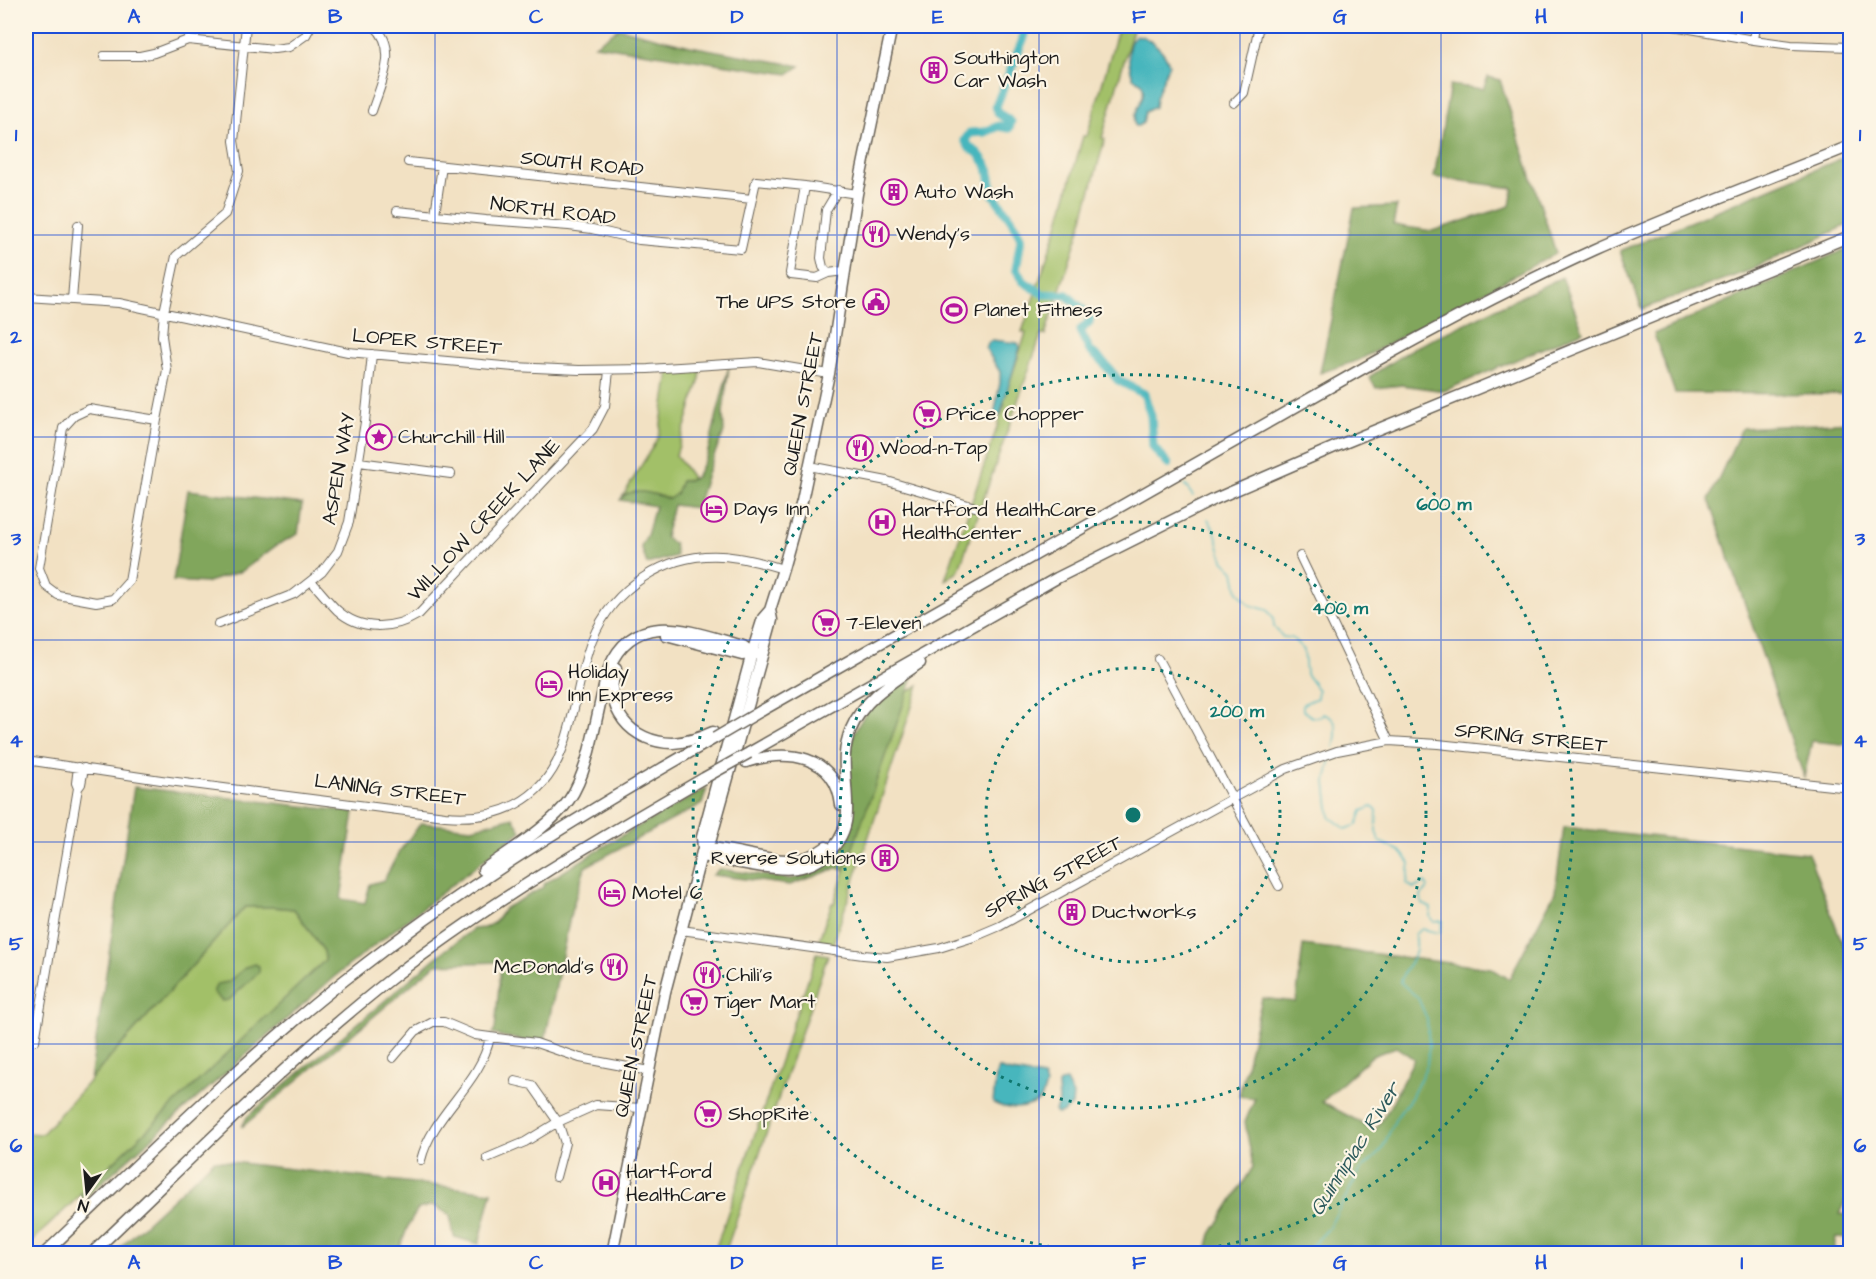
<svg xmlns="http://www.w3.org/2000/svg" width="1876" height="1279" viewBox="0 0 1876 1279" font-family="'Architects Daughter',sans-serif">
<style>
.green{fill:#a2c068;stroke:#5f6e42;stroke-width:1.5}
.forest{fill:#81a65c;stroke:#4e613c;stroke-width:1.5;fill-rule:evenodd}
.water{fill:#46b6bd;stroke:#31696c;stroke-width:1.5}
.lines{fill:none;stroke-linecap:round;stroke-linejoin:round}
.stream{stroke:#46b6bd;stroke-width:1.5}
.river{stroke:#46b6bd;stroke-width:9}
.minor-casing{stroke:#676156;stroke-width:10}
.highway-casing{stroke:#676156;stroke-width:13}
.minor{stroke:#fff;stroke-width:8}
.highway{stroke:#fff;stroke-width:10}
.highway-bridge-casing{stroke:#676156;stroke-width:13;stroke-linecap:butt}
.highway-bridge{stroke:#fff;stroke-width:10}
.grid{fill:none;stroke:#1d4ed8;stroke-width:1.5;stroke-opacity:0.55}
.ring{fill:none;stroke:#0f766e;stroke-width:3;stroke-dasharray:3 6}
.labels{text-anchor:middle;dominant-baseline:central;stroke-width:4.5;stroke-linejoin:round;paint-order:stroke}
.poi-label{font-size:20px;fill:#1c1c1c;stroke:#fcf5e5;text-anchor:start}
.street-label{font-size:20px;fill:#1c1c1c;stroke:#fcf5e5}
.water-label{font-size:21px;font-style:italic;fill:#2d5a5c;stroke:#fcf5e5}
.centre{fill:#0f766e;stroke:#fcf5e5;stroke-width:3}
.ring-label{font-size:18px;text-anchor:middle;font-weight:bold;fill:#0f766e;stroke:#fcf5e5;stroke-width:4.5;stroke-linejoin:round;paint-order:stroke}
.neatline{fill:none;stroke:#1d4ed8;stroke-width:2}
.grid-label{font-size:20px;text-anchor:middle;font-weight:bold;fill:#1d4ed8}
</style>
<rect width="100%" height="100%" fill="#fcf5e5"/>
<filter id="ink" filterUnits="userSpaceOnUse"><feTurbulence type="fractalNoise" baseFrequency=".0167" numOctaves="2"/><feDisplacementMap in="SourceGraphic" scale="12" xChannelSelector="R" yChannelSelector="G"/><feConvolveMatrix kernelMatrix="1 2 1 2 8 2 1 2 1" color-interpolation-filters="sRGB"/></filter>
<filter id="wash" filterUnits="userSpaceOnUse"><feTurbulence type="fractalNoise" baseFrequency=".008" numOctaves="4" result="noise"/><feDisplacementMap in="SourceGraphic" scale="24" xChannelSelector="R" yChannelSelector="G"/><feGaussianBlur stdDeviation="1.35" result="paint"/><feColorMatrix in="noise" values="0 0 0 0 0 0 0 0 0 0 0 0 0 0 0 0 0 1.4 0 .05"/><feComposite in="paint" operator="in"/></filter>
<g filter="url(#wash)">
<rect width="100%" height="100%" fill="#f2e1c3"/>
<path class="green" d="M1119 26H1134L1102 138 1105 139 1079 232 1045 335H1041L958 572 945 580 1005 404 1003 403 1026 333 1022 332 1059 222 1083 136H1087Z
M701 368 700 379 676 455 693 479 681 481 676 495 669 499C654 493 638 490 623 496L659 436 669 372Z
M919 685 833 944 818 942 832 903H834L904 694Z
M245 907H273L294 909 324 951 326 960 26 1247V1133L42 1134Z
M817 953 828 955 725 1253H714Z"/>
<path class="forest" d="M619 28 690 46 800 66 788 74 595 45Z
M1488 77 1500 80 1556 253 1359 360 1320 373 1354 208 1397 206 1393 225 1432 231 1510 206 1513 188 1434 177 1450 85 1483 89Z
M1850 155V224L1748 271 1642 309 1620 251Z
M1850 247V394L1675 393 1654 334Z
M1562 277 1583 331 1444 391 1402 385 1376 388 1369 377 1412 349Z
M729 366 723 412 724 432 710 465 696 508 673 505 665 537 674 544 676 556 647 564 641 546 647 535 655 506 620 500C630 485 655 494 669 499L676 494 681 481 693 479 697 475 707 455Z
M1850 422V745L1812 741 1804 777 1709 499 1742 428Z
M188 490 302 504 298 534 277 545 242 571 205 583 173 581Z
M913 677 845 870 837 868 790 885 713 875 719 869 791 879 811 873 832 858 843 839 848 767 854 733 866 712 893 690Z
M134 787 354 812 341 899 365 903 370 884 384 880 399 852 421 823 472 828 513 817 521 831 334 977 83 1199 80 1194 325 960 324 951 294 909 273 907H245L90 1080Z
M707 788 702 804 585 867 571 912 544 1045 492 1034 495 1030 501 962 436 964 242 1127 247 1117 434 959 473 929 484 928 495 922 505 908 542 888 545 883 621 836Z
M1564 827 1808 853 1850 963V1192L1839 1214 1850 1215V1238L1836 1237 1833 1254 1206 1253 1211 1234 1253 1167 1245 1122 1255 1098 1239 1096 1262 998 1296 1002 1303 945 1491 968 1509 979 1555 892ZM1396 1047 1414 1059 1388 1110 1375 1130 1322 1102 1372 1056Z
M254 964 259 966V972L229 1000 222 1001 213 992 217 984 228 982 246 967Z
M214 1160 492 1192 479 1244 454 1237 450 1215 433 1205 418 1209 408 1226 398 1253H114Z"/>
<path class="water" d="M1136 35C1149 36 1166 52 1169 64L1156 98 1155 107 1145 112 1143 123 1138 126H1135C1131 109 1150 99 1141 82L1133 78C1129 65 1124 45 1136 35Z
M992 340 1018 343 1020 347 1000 415 996 417 994 415 1000 383V372L986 349 988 343Z
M998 1068 1006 1071 1043 1077 1046 1085 1041 1100C1027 1109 1009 1111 993 1103L996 1075Z
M1066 1081 1073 1095 1072 1105 1063 1113 1057 1114 1055 1111 1059 1102 1058 1085 1060 1082Z"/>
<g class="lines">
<path class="stream" d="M1185 485 1193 496
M1208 519 1215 531 1223 560 1234 571 1238 592 1250 605 1267 610 1273 618 1274 627 1283 637 1292 638 1304 650 1306 674 1318 690 1317 698 1303 704V710L1312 717H1320L1323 714C1340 718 1337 733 1334 747
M1304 1254 1328 1229 1360 1171 1381 1151 1396 1118 1411 1098 1427 1065 1429 1046 1427 1019 1418 998 1400 982C1406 961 1421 960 1415 934L1422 929 1440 933 1443 921 1434 922 1430 917 1431 908 1422 904 1421 896 1428 887 1425 883 1414 888 1407 884 1410 863 1400 851 1380 842 1376 832 1377 810 1372 807 1362 811 1357 825 1346 829 1330 817 1326 782 1331 758"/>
<path class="river" d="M1026 26 1022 42 996 106 998 113 1011 122 1009 128 999 126 985 132 970 133 965 140 970 148 978 153 988 167 993 194 1015 225 1021 239 1016 269 1023 281 1043 294 1067 295 1090 316 1089 322 1080 331 1090 351 1103 362 1118 380 1144 394 1151 416 1153 447 1168 464"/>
</g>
</g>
<g filter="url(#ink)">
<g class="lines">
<g class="minor-casing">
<path id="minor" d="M1673 26 1754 40 1791 45 1850 47
M1754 40 1756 26
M104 56H140L154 53 188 40 274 49 289 47 306 35 311 26
M1234 103 1244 93 1259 26
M372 111C381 83 400 49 374 26
M408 162 752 199
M805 186 790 273 791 275 817 278 828 273 845 271
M397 211 486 220 569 226 592 229 639 240 741 249 756 181 805 186 857 194
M435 214 442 166
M828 273 823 267 821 258 826 210 838 190
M26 297 119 303 348 352 514 367 579 370 648 369 758 362 829 374
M72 300 78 225
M89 409 157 420 129 581 113 599 96 602 58 595 46 586 39 568 63 428 74 416Z
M157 420 167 370 162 336 164 312 176 256 225 214 239 171 234 141 246 26
M359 462 451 474
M809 466 887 481 975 507
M1300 556 1389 741
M312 582C320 591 328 601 337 610 360 631 393 630 419 614L593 429 605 406 609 371
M218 624 294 594 322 572 338 551 349 522 365 422 372 354
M1158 659 1279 886
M26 760 161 780 445 816C497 821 543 802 562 750 576 715 578 675 592 640 613 588 665 553 721 556 742 557 763 563 783 569
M78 788 76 783 78 767
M681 930 863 955 887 957 939 948 974 937 1000 926 1286 769 1337 751 1389 741 1438 744 1850 788
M35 1041 78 788 81 784 84 768
M393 1058 416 1031 433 1022H444L475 1035 536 1043 580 1058 649 1071
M515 1081 532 1085 558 1122 565 1143 556 1177
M487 1158 525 1142 558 1122 596 1105 641 1108
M421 1160C432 1114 481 1084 490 1037"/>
</g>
<g class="highway-casing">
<path id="highway" d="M666 635 742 655 752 653
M616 668C602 708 631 743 673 743 687 742 700 738 713 732
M761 711 1376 361C1448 321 1521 283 1596 249 1680 212 1766 180 1850 146
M749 753 1057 578 1215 499 1337 446 1850 236
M746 762C787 749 835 754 841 805
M703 848C745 847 789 876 826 847
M703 848 711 839 772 620 770 610
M702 856C718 859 735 862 752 865 781 870 810 874 832 849 842 838 847 825 847 811 848 782 839 756 851 729 864 698 894 681 920 663
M483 870C509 851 551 826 569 800 591 769 597 706 609 668 635 606 695 633 743 646L752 653 762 655
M44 1254C143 1160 239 1063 346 979 464 886 585 812 715 738
M91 1254C190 1160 285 1062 392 978 490 902 597 840 704 778
M612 1254 665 992 703 848 702 837 752 653 763 618 770 610 783 569 802 501 829 374 857 194 892 26"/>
</g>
<use href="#minor" class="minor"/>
<use href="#highway" class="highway"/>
<g class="highway-bridge-casing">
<path id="highway-bridge" d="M715 738 761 711
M704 778 749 753"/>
</g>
<use href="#highway-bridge" class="highway-bridge"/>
</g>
</g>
<path class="grid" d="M234 26V1254M435 26V1254M636 26V1254M837 26V1254M1039 26V1254M1240 26V1254M1441 26V1254M1642 26V1254M26 235H1850M26 437H1850M26 640H1850M26 842H1850M26 1044H1850"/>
<g class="ring">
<circle cx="1133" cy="815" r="147"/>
<circle cx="1133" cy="815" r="293"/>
<path d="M1095 1253A440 440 0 1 1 1171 1253"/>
</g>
<defs>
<g id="building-ring" transform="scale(1.35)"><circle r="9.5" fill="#fcf5e5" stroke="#b5179e" stroke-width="1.5"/><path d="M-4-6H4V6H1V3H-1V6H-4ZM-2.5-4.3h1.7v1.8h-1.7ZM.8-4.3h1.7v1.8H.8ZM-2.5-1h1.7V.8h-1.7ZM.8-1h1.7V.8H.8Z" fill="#b5179e"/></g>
<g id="restaurant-ring" transform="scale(1.35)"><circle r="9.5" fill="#fcf5e5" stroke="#b5179e" stroke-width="1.5"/><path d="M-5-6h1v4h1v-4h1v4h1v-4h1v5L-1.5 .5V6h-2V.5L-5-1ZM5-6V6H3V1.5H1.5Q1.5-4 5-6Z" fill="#b5179e"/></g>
<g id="civic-ring" transform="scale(1.35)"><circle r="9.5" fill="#fcf5e5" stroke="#b5179e" stroke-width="1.5"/><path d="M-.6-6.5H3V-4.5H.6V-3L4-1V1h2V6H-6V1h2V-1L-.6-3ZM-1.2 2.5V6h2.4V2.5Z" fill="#b5179e"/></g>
<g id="stadium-ring" transform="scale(1.35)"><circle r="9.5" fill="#fcf5e5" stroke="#b5179e" stroke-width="1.5"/><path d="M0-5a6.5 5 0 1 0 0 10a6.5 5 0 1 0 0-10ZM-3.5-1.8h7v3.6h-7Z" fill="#b5179e"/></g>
<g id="supermarket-ring" transform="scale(1.35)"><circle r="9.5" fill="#fcf5e5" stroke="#b5179e" stroke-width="1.5"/><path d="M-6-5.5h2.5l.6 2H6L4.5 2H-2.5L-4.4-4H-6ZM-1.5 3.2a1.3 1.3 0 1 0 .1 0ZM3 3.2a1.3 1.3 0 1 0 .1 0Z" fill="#b5179e"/></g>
<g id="sight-ring" transform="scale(1.35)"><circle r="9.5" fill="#fcf5e5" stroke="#b5179e" stroke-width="1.5"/><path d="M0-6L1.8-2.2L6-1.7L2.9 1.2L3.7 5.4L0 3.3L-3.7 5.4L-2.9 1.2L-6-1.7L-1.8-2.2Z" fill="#b5179e"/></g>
<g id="hotel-ring" transform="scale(1.35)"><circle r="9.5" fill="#fcf5e5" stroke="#b5179e" stroke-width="1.5"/><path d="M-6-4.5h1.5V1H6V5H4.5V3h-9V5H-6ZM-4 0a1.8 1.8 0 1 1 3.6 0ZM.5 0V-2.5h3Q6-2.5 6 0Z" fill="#b5179e"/></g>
<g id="hospital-ring" transform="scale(1.35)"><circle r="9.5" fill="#fcf5e5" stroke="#b5179e" stroke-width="1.5"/><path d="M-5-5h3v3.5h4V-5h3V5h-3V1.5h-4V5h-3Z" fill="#b5179e"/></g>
</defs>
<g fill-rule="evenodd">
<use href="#building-ring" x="934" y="70"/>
<use href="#building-ring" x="894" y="192"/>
<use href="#restaurant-ring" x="876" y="234"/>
<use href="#civic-ring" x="876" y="302"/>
<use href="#stadium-ring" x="954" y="310"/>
<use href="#supermarket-ring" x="927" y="414"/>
<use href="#sight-ring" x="379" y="437"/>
<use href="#restaurant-ring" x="860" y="448"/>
<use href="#hotel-ring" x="714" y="509"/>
<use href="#hospital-ring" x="882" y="522"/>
<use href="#supermarket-ring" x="826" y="623"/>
<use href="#hotel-ring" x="549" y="684"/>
<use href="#building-ring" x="885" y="858"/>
<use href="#hotel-ring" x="612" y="893"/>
<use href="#building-ring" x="1072" y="912"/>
<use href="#restaurant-ring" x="614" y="967"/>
<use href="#restaurant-ring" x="707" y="975"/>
<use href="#supermarket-ring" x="694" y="1002"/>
<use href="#supermarket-ring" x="708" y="1114"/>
<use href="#hospital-ring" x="606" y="1183"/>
</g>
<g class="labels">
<g class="poi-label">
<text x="954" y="58">Southington<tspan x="954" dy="23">Car Wash</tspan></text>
<text x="914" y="192">Auto Wash</text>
<text x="896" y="234">Wendy's</text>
<text x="856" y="302" text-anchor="end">The UPS Store</text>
<text x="974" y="310">Planet Fitness</text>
<text x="946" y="414">Price Chopper</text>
<text x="398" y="437">Churchill Hill</text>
<text x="880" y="448">Wood-n-Tap</text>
<text x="734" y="509">Days Inn</text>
<text x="902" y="510">Hartford HealthCare<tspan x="902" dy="23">HealthCenter</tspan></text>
<text x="846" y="623">7-Eleven</text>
<text x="568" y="672">Holiday<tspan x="568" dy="23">Inn Express</tspan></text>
<text x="866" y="858" text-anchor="end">Rverse Solutions</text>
<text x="632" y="893">Motel 6</text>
<text x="1092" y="912">Ductworks</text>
<text x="594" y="967" text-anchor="end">McDonald's</text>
<text x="726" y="975">Chili's</text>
<text x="714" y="1002">Tiger Mart</text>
<text x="728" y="1114">ShopRite</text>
<text x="626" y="1172">Hartford<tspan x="626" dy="23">HealthCare</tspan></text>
</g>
<g class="street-label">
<text transform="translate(582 164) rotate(6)">SOUTH ROAD</text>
<text transform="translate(553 211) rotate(7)">NORTH ROAD</text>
<text transform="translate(427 342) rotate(5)">LOPER STREET</text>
<text transform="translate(803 404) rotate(-79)">QUEEN STREET</text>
<text transform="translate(339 469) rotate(-80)">ASPEN WAY</text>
<text transform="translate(484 520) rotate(-47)">WILLOW CREEK LANE</text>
<text transform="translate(1531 738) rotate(6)">SPRING STREET</text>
<text transform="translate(390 790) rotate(7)">LANING STREET</text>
<text transform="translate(1053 877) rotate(-28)">SPRING STREET</text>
<text transform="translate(636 1046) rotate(-78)">QUEEN STREET</text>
</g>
<g class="water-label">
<text transform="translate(1355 1149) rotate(-58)">Quinnipiac River</text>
</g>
</g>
<circle cx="1133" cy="815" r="9" class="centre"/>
<g class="ring-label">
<text x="1444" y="510">600 m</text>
<text x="1340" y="614">400 m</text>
<text x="1237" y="717">200 m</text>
</g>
<rect width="1876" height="1279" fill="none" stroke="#fcf5e5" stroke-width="66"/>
<g transform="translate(87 1192) rotate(195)" stroke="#fcf5e5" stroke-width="4.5" paint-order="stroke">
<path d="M0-4.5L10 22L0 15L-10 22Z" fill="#1c1c1c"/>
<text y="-9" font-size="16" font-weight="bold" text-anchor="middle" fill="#1c1c1c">N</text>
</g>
<rect x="33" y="33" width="1810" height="1213" class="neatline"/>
<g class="grid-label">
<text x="134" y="23">A</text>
<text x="335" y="23">B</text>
<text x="536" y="23">C</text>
<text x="737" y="23">D</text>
<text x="938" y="23">E</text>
<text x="1139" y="23">F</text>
<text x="1340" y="23">G</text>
<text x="1541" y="23">H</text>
<text x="1742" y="23">I</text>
<text x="16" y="141">1</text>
<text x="1860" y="141">1</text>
<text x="16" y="343">2</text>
<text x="1860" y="343">2</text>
<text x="16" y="545">3</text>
<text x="1860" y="545">3</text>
<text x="16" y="747">4</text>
<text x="1860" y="747">4</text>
<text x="16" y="950">5</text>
<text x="1860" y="950">5</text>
<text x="16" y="1152">6</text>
<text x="1860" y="1152">6</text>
<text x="134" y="1269">A</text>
<text x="335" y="1269">B</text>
<text x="536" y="1269">C</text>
<text x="737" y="1269">D</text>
<text x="938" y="1269">E</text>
<text x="1139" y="1269">F</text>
<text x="1340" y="1269">G</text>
<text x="1541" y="1269">H</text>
<text x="1742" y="1269">I</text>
</g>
</svg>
